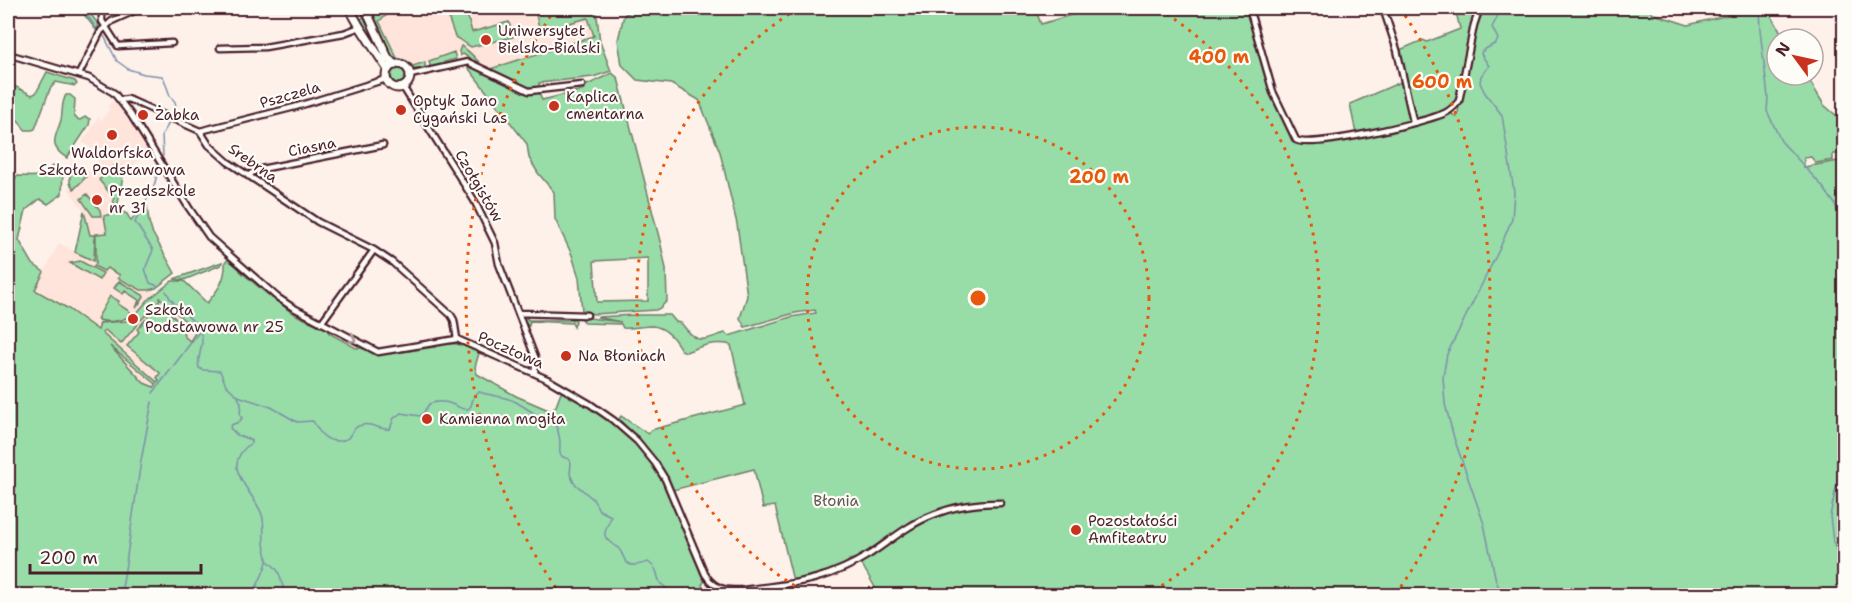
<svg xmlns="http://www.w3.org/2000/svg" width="1852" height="603" viewBox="0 0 1852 603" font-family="'Shantell Sans',sans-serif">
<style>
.built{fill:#fee4da}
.green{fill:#98dca7;stroke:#717e69;stroke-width:1.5;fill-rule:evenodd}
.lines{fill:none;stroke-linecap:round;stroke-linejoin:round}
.stream{stroke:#7c8faa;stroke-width:1.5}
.street-casing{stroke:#4a1f2b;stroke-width:9}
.secondary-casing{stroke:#4a1f2b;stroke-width:11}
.street{stroke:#fdfcf7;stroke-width:4.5}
.secondary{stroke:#fdfcf7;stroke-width:7}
.oneway{stroke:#ac999b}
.ring{fill:none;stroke:#e8590c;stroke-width:3;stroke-dasharray:3 6}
.poi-dot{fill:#c8321e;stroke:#fdfcf7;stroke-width:2}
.labels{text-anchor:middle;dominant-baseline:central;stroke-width:4.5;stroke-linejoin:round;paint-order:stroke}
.poi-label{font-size:15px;fill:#4a1f2b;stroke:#fdfcf7;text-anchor:start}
.street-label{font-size:15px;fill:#4a1f2b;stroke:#fdfcf7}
.park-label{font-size:15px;fill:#615850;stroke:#fdfcf7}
.centre{fill:#e8590c;stroke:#fdfcf7;stroke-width:3}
.ring-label{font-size:18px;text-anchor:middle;font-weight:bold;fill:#e8590c;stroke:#fdfcf7;stroke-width:4.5;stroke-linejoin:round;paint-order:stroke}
</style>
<rect width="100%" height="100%" fill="#fdf1ea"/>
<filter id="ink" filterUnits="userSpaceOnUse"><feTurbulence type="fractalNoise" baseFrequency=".0167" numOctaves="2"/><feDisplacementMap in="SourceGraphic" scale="12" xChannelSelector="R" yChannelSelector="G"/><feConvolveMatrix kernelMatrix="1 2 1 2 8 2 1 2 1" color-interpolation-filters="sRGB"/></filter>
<g filter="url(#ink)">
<path class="built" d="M373 8H596L600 34 487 70 460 51 412 66 407 61 397 58Z
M112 102 118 104 149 153 123 173 117 209 127 214 152 290 195 330V333L154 387 144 384 105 341 67 308 35 290 59 243 75 251 84 211 69 190 71 160 88 172 102 156 82 142 99 117 101 120 109 110 108 106Z"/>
<path class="green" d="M79 8H86L99 25 96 30Z
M371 8H408L387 15 379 21 397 58 407 61 413 66 425 62V68L421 71V69H414L409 64 392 56Z
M456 8H465L472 32 509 22 513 37 471 47 455 37 449 20Z
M566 8H596L600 42 611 71 593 77 539 83V87L530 90 497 76 471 61V59L463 54 460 56 459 51 461 46C473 53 477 62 487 70L594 36 588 18 540 31 536 15Z
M635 8H1035L1041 24 1094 8H1248L1264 69 1295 141 1301 145 1327 142 1447 114H1452L1457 117 1475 26 1480 14 1485 8H1646L1654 14 1688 25 1736 13 1750 8H1767L1785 39H1777V75H1806L1824 105 1844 122V159H1842L1840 154H1833V160L1816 163 1811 157 1804 158V167L1844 160V595H874L876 589 861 563 862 561 922 517C899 529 873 555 849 560L848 562C831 571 813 581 793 581L775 506 763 508 754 469 673 490 650 452 619 419 621 416 648 434 651 430 745 405 731 345C714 341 701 346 686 352L681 350C675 339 666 327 652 326 642 326 633 329 623 328L621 324 584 323 582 320 584 318H589L621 322 597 317 634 315H670L676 322 681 323C698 345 700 341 725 333L729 336 791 317 816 313 815 310 795 313 745 327 740 318 747 296 737 224 720 152 699 100 671 84 637 80 622 65 618 40 624 15Z
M1455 8H1481L1477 12 1458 100 1445 111 1415 119 1400 53 1402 49 1423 40 1427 42 1460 29Z
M365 16 381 51H380L359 20Z
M454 52 456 59 444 62V65L434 68 430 66 429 61Z
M466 65H470L516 86 538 91 542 100 583 90V87L612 73 618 78 661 245 666 269 667 301 660 308 656 310 594 314 582 311 579 278 572 255 555 219 554 192 538 173 529 158 527 144ZM648 258V301L597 302 594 261Z
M391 76a7 7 0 1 1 14 0a7 7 0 1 1-14 0Z
M47 72 75 81 77 84 75 86 56 82 50 89 35 129 32 130H25L18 120 14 118 8 125V83L32 95 36 93Z
M1403 81 1411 121 1356 134 1350 104Z
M66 95H70L75 99 74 116 77 119 80 120 85 117 90 119 89 125 67 158C47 146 56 137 61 120 63 111 61 103 66 95Z
M52 166 63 170 62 194 48 204 40 199 26 210 19 240 33 264 44 272 35 290 67 308 98 330 100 323 126 321 134 317 139 322 121 344 105 330 102 333 157 382 159 380 157 378 160 373 127 346 139 332 137 329 146 319 149 321 151 320 146 315 141 320 135 315 148 300 172 281H184L207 303C218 290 226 280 225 262L228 260 233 263 234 262 240 268V271L272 298C280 300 282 304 287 309 295 317 318 324 328 329L329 333 356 348C365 346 373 355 383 354 401 353 417 349 435 347V344C452 342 464 344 479 353L475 367 477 374 516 396 551 411 556 406 562 390 567 392C595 410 626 428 646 455 675 491 684 539 705 580L702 585 704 589C714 589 720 593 729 594 743 595 758 589 770 595L8 596V190L17 176C34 176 38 180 52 166ZM160 298 195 330V333L190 341 184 336 182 325 159 302ZM110 346 156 384V385L154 387 144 383Z
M113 166 123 176 117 209 127 214 131 221 141 206H147L149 222 152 232 175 273 156 288 149 290H141L118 278 120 275 107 268 104 271 94 266 96 263V234L107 233 104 216 116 212 114 209 115 205 113 200 114 198 99 180Z
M76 170 86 177 74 189 70 183V175Z
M87 194 100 210 101 216H93L81 199Z
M84 211 90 235H95L94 261 75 252Z
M80 261 103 273 99 280 70 263Z
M222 262 221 265 184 280 174 279Z
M119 281 143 295 144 297 136 308 139 300 125 291 123 294 114 288Z
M110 296 119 301 118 304 132 313 131 316C121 321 106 324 97 319Z
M527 317 528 320H572L573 317 576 321 574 327 572 323 530 321 529 326H528L524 321Z"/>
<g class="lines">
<path class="stream" d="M82 8 96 28
M1496 8 1495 12 1497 18 1492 27 1498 39 1496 43 1482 51 1481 54 1489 66 1481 76 1480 83 1485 93 1502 115 1514 192 1512 219 1499 250 1447 354 1443 377 1445 404 1454 438 1484 524 1496 581 1503 596
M1759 8 1760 30 1768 97 1767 111 1781 141 1822 186 1835 204 1844 228
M104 36 117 61 128 69 144 74 162 76 164 79 170 96 175 102 176 107 172 116
M163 156 162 135 169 123
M158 286 150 283 145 269 153 250 135 222 154 186 159 167
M166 291C174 309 192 315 200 331 206 344 196 357 199 368L203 370 220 371 226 385 238 396 271 407 297 422 313 421C319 432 325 442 339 441 341 441 345 440 348 438 352 433 354 426 362 425 372 422 380 431 390 429L394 418 401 413 420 416 424 412 429 404C437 401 446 401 454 405 460 407 461 410 468 409L471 406 474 395 479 392C491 396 504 396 516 402 529 410 543 419 557 427 558 432 560 438 560 443 560 452 557 456 569 459L571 463 570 474 574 483 593 499 599 510 611 516C610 522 604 530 605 535 606 542 614 544 618 548 623 552 623 561 629 564 634 567 642 564 648 562 661 571 655 577 661 584 664 586 667 588 669 591V596
M153 393 199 332
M238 397 241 403 240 415 242 418 239 422 231 425 230 428 237 435 251 440V443C217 468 254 490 262 515 265 524 263 534 264 543 264 548 268 556 267 561 266 570 256 587 252 596
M1844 450 1830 516 1833 542 1843 566 1844 593
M268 561C286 575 277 580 287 596
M119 596 123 583 141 461 152 402"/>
<g class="street-casing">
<path id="street" d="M102 8V21L118 46 172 43
M1249 8 1273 92 1296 140C1311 149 1426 122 1445 113 1451 110 1455 106 1459 101L1474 25 1478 13 1483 8
M1383 8 1397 50 1413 121
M220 48 265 47 344 33 360 27
M8 54 89 78 114 93 131 115 189 208 209 237 277 297 292 307 378 352 457 339 547 379 590 404 613 420 637 441 655 463 665 479 705 574C717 595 737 591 758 588 802 583 832 578 870 554 891 540 909 524 933 515 954 506 977 503 1000 503
M79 74 101 31 112 21 141 8
M410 75 468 62 529 91 582 85
M403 87 474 200 495 243 499 264 535 357V373
M120 100 128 99 200 131 209 145 228 162 318 222 374 250 392 262 451 315 454 320 457 339
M200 131 295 107 386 79
M248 176 256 170 383 145
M518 313 587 315
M321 323 374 250"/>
</g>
<g class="secondary-casing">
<path id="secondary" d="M349 8 360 27 388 70
M365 8 388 58 395 65
M386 76a12 12 0 1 1 24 0a12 12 0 1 1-24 0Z"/>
</g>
<use href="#street" class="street"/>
<use href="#secondary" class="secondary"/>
</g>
<defs><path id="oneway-chevron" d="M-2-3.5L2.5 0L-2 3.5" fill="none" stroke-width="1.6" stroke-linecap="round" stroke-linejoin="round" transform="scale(1.5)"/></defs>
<use class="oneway" href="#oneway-chevron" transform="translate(352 339) rotate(28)"/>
</g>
<g class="ring">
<circle cx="978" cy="298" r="171"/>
<path d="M810 595A341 341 0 0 1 797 9M1159 9A341 341 0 0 1 1146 595"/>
<path d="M561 595A512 512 0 0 1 556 8M1400 8A512 512 0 0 1 1395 595"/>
</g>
<g class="poi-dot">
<circle cx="486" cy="40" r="6"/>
<circle cx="554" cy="106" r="6"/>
<circle cx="401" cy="110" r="6"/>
<circle cx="143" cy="115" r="6"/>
<circle cx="112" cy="135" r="6"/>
<circle cx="97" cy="200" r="6"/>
<circle cx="133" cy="319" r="6"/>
<circle cx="566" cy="356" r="6"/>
<circle cx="427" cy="419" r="6"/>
<circle cx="1076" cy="530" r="6"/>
</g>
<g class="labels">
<g class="poi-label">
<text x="498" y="31">Uniwersytet<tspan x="498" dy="17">Bielsko-Bialski</tspan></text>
<text x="566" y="97">Kaplica<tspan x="566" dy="17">cmentarna</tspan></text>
<text x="413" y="101">Optyk Jano<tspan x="413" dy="17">Cygański Las</tspan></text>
<text x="155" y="115">Żabka</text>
<text x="112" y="153" text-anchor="middle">Waldorfska<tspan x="112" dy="17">Szkoła Podstawowa</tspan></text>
<text x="109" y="191">Przedszkole<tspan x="109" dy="17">nr 31</tspan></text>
<text x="145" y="310">Szkoła<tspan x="145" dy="17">Podstawowa nr 25</tspan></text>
<text x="578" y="356">Na Błoniach</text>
<text x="439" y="419">Kamienna mogiła</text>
<text x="1088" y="521">Pozostałości<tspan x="1088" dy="17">Amfiteatru</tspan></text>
</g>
<g class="street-label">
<text transform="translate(290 95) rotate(-16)">Pszczela</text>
<text transform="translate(312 147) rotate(-11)">Ciasna</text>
<text transform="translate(253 163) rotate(35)">Srebrna</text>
<text transform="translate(479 186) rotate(60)">Czołgistów</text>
<text transform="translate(511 350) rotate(24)">Pocztowa</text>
</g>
<g class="park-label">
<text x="836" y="501">Błonia</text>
</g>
</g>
<circle cx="978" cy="298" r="9" class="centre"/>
<g class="ring-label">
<text x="1219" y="63">400 m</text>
<text x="1442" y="88">600 m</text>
<text x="1099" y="183">200 m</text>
</g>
<rect width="1852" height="603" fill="none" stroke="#fdfcf7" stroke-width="30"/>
<rect x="15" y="15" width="1822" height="573" fill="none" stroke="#4a1f2b" stroke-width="2" filter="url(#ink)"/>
<g transform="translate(1795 57) rotate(303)"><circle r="28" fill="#fdfcf7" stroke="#b5a4a5" stroke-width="1.5"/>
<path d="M0-4.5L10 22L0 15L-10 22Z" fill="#c8321e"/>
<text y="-9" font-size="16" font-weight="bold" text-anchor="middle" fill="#4a1f2b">N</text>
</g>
<path d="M30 564v9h171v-9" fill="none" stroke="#4a1f2b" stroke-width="3"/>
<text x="39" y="564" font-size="18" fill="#4a1f2b" stroke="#fdfcf7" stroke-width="4.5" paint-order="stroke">200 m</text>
</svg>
